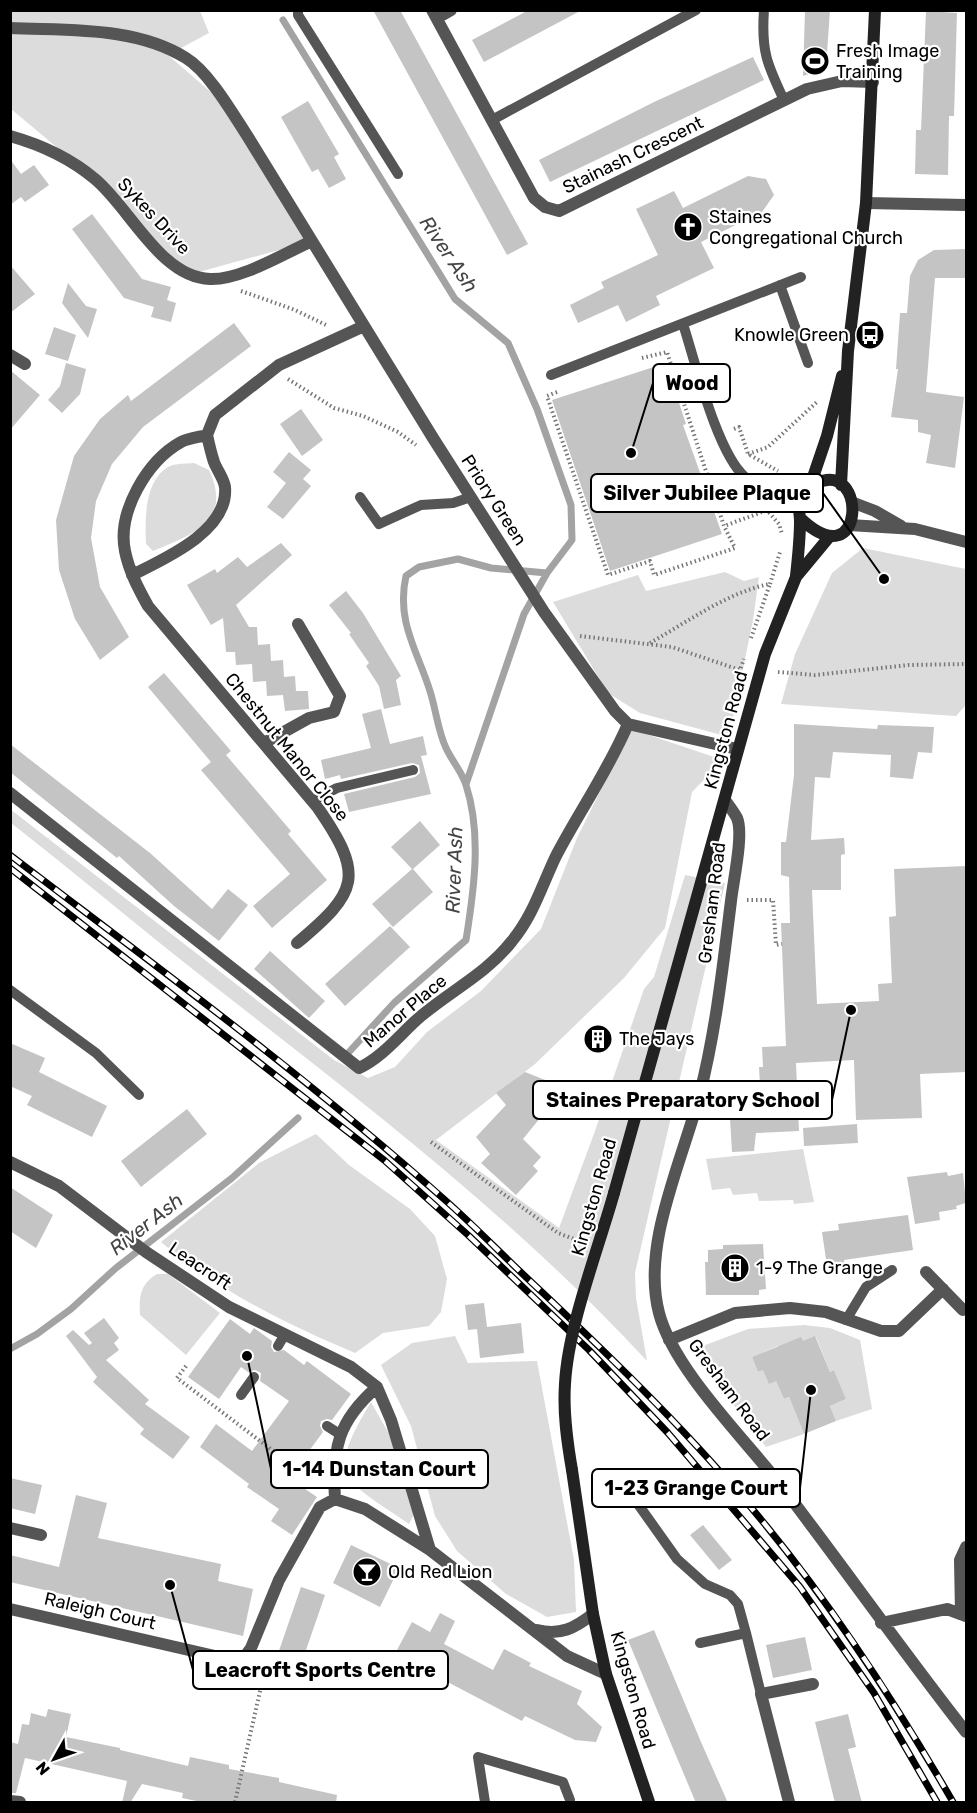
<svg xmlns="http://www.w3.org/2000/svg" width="977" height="1813" viewBox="0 0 977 1813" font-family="Rubik,sans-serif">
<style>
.green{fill:#dcdcdc}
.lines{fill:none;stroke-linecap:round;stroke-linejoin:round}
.stream{stroke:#a3a3a3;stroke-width:7}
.building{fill:#c4c4c4}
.path{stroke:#777;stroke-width:4;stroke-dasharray:1.5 3;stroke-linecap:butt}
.lane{stroke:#555;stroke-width:10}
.street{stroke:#555;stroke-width:12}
.secondary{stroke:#222;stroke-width:12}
.rail-casing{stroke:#000;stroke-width:7}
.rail{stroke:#fff;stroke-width:4.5;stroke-dasharray:14;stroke-linecap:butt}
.secondary-bridge{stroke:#222;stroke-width:12}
.labels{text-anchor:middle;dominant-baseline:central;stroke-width:4.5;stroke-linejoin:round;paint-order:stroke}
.poi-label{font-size:18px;fill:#000;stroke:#fff;text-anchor:start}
.street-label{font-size:18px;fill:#000;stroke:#fff}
.water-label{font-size:20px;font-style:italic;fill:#444;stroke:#fff}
.leader{fill:none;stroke:#000;stroke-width:2}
.callout-dot{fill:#000;stroke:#fff;stroke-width:2}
.callout{fill:#fff;stroke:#000;stroke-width:2}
.callout-label{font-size:20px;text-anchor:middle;font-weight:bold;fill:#000}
</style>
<rect width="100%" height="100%" fill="#fff"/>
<path class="green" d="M10 11H200L209 33 168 55 227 106 312 241 188 275 96 180 11 109Z
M194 463 209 470C233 522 193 534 153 551L146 544C145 520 144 479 170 466 177 463 187 464 194 463Z
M863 548 966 569V705L956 716 781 704 795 654 832 573Z
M725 572 744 581 759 577 753 620 729 737 640 713 608 693 553 602 638 575 646 591Z
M631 729 723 760 692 792 665 928 624 978 535 1064 436 1140 559 1228 595 1131 644 989 654 977 685 875 725 883 635 1273 636 1298 647 1361C516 1219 361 1101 209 982 142 930 78 875 11 823L10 809 334 1060 368 1078 395 1067 427 1032 481 991 541 929 577 838Z
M316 1134 349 1165 410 1209 435 1236 447 1279 441 1312 429 1326 383 1333 355 1353C288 1325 217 1290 161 1242L259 1163Z
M803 1149 814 1202 794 1204 793 1200 759 1201 757 1193 733 1195 730 1188 712 1190 706 1159Z
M157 1274H168L220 1313 186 1355 140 1315C139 1297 140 1284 157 1274Z
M804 1325 830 1328 860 1340 872 1409 836 1421 830 1406 846 1399 834 1370 830 1372 816 1337 780 1351 778 1346 752 1357 758 1372 763 1370 776 1381 784 1399 789 1397 804 1434 766 1447 692 1350 748 1329Z
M455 1336 468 1363 537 1361 574 1560 576 1612 547 1617 506 1594 457 1551 435 1516 411 1426 381 1365 412 1343Z
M371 1402 389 1434 414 1514 409 1524C343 1479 325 1478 371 1402Z"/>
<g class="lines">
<path class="stream" d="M283 20 455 299 508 343 537 409 571 505 572 540 547 573 491 568 458 559 419 567 406 576C396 621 417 650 430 691 436 710 438 731 446 748 452 761 462 772 466 785 482 834 474 890 466 940L394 1003 349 1052
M466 784 524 614 547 573
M10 1349 37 1334 71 1309 116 1268 232 1178 298 1118"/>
</g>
<path class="building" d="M373 10H400L528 244 507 255Z
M529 10H582L484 62 472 40Z
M805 10H830L826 68 803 76Z
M926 11 957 13 954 116H949L948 175 915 174 916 130H921Z
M753 57 764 80 550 182 539 160 654 102Z
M308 101 339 154 334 157 346 179 329 188 318 169 312 172 281 117Z
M10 159 21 174 34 165 49 185 25 202 21 197 10 205Z
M748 176 766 179 774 195 762 212 701 242 714 268 656 296 660 305 626 322 618 305 578 323 570 305 604 288 601 282 658 255 636 209 674 191 683 208Z
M92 214 142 279 171 287 167 300 176 303 171 322 151 317 154 307 124 298 72 229Z
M966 249V278H935L926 392 964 397 955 468 926 463 931 435 918 432V420L891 417 898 369H896L900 313H907L910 276 918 260 934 250Z
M10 265 35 294 10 313Z
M68 283 86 306 97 309 88 338 62 303Z
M234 323 251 346 143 427 112 464 96 501 91 538 100 587 129 637 100 660 75 619 59 570 56 520 74 456 100 419 128 395 131 401Z
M54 327 76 335 68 361 45 354Z
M66 363 86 369 80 394 62 413 48 400 60 386Z
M666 363 686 424 683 425 722 534 610 571 552 400Z
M10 370 40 395 10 430Z
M301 409 323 440 302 456 280 424Z
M289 452 311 470 303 479 311 486 283 519 267 507 286 483 273 472Z
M281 543 292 555 236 605 249 627H257L258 645 270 644 271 661 283 660 284 677 295 676 296 691H308L309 709 285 711 283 695 267 696 266 681 253 682 252 664 236 665 235 652H226L223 618 211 625 187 585 215 569 217 573 238 557 247 567Z
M346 591 363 613 401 676 396 680 401 705 384 709 379 686 366 666 369 663 349 634 351 633 329 605Z
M164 673 231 751 226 755 291 831 288 834 327 880 272 928 253 906 290 874 201 770 211 762 148 687Z
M381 709 390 744 423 736 427 755 421 756 431 794 349 812 344 794 415 777 420 773 419 765 412 763 341 779 340 775 325 779 321 760 371 748 362 714Z
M794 724 877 729 878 725 934 727 932 753 918 752 913 779 890 777 891 755 833 752 830 778 815 777 811 840 844 838 845 854 841 855V890H812L817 1004 879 1001 878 984 892 983 889 917 896 916 894 869 966 866V1072L920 1074 922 1118 856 1120 854 1060 796 1063 799 1131 756 1133 754 1151 732 1152 730 1118 735 1117V1105L761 1102 759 1067H763L762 1047 786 1046 781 923H790L789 877 781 875V842H786L794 775Z
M10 744 150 853 212 909 228 889 248 905 219 941 174 906 119 856 117 858 10 772Z
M420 821 440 845 413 869 433 892 393 927 372 904 412 869 391 847Z
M390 926 410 947 345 1006 325 984Z
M270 951 325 1001 309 1018 254 969Z
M10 1043 45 1058 39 1072 107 1106 92 1137 27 1105 32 1096 10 1086Z
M525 1072 568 1089 551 1117 545 1112 523 1139 541 1157 533 1166 538 1171 516 1195 481 1163 490 1154 476 1137 506 1105 496 1093Z
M187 1109 207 1134 141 1187 121 1161Z
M857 1124 858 1143 804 1146 803 1128Z
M947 1172 948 1176 963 1173 966 1203 956 1206 957 1209 939 1212 940 1220 915 1224 907 1177Z
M10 1187 53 1215 36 1248 10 1231Z
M908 1215 913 1250 844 1260V1263L827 1266 822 1232 839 1230 838 1224Z
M763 1244 766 1289 759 1290V1295H706L705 1262H708V1250L723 1249V1245Z
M484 1303 487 1327 521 1323 524 1353 480 1358 477 1329 468 1330 465 1305Z
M104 1318 119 1338 114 1343 119 1350 106 1360 149 1400 145 1404 190 1437 173 1459 140 1434 144 1429 93 1382 97 1377 66 1336 73 1330 89 1345 92 1343 84 1333Z
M230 1319 250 1334 254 1328 272 1341 271 1347 274 1352 284 1350 304 1365 307 1361 351 1394 332 1420 327 1419 321 1421 320 1426 323 1432 289 1478 317 1497 292 1535 271 1521 279 1509 247 1487 249 1484 200 1447 216 1424 252 1451 289 1401 260 1381 261 1373 255 1370 248 1372 241 1367 219 1399 188 1377Z
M815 1336 830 1372 834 1370 846 1399 830 1406 836 1421 804 1434 789 1397 784 1399 776 1381 769 1384 763 1370 758 1372 752 1357 801 1337 803 1341Z
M10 1478 42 1485 35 1514 10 1508Z
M76 1495 107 1503 98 1538 221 1564 218 1581 253 1589 243 1636 10 1582V1555L59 1567Z
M703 1525 732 1560 719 1570 690 1535Z
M351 1545 399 1568 380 1607 333 1583Z
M301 1587 325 1595 296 1679 272 1671Z
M440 1613 455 1621 444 1644 493 1670 504 1649 531 1663 529 1666 582 1691 577 1704 602 1727 596 1742 575 1740 525 1716 522 1721 440 1678 442 1674 397 1650 412 1622 430 1632Z
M654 1630 701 1742 728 1803H696L672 1746 628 1640Z
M805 1637 812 1670 773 1678 766 1645Z
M48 1709 71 1714 66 1737 120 1748V1750L188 1766 190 1757 229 1765V1769L279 1778V1782L337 1795 336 1803H206L182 1798 183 1793 142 1784 130 1803H122L127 1781 25 1758 16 1793H10V1742L18 1744 22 1724 29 1725 31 1713 46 1717Z
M848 1714 856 1747 848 1749 862 1803H835L815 1722Z"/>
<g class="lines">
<path class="path" d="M241 291 295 310 326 325
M642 358 667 352 724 526 765 511
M288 379 334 408 363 416 398 432 416 445
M557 392 547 396 608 575 650 561 654 575 735 548 724 526
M734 429 739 427 748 454 778 471
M748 454 768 447 818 401
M766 509 779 524 782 534
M770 584 780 552
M580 636 672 647 740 670 744 659
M751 638 770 584
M650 643C687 622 727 593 769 584
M778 672 815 675 909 665 966 664
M747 900H773L776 945 782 944
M431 1142 558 1233 582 1242
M186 1366 177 1378 309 1478 318 1466
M235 1802 263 1678 256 1667"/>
<path class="lane" d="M298 10V15L398 174
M764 10C761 51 767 64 784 100
M492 120 696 10
M780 285 808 363
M683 324C695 361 717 453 745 477 760 491 780 497 799 504
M551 375 801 277
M360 497 379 524 421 505 453 503 471 497
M312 801 337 788 413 770
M10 990 96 1053 139 1095
M846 1320 866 1287 892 1270
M278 1346 285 1334
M241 1395 254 1377
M327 1426 341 1435
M623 1483 677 1559 705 1584 730 1595 738 1604 746 1633
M700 1643 746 1633 761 1694
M485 1802 478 1757 563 1782 570 1800"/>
<path class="street" d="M432 10 534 198 545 207 559 211 807 89 842 81 873 82
M437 18 451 10
M10 28C68 31 135 26 186 58 209 72 233 114 248 137L433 438 544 612 615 711 628 724 737 749
M10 136C42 145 70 158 95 179 130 208 161 278 210 279 241 280 283 254 312 241
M866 203 966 205
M10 355 25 364
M854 503 875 511 901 526
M849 525 915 529 966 542
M132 575C164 559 229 531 225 487 224 479 217 470 214 462 211 453 209 444 207 435
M264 743 309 718 334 712 340 696 298 624
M10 793 359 1068C383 1057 401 1033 421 1016 452 990 487 973 512 941 533 916 542 885 556 856 579 812 608 771 628 724
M725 800C729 806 734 812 737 818 744 834 733 882 731 901 723 965 716 1030 700 1093 683 1160 641 1244 659 1313 674 1371 749 1443 786 1492 847 1572 904 1653 966 1732
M297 943C358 892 365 876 318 808L148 606C138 588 129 571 125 551 117 512 147 461 181 442 188 438 199 437 207 435L215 415 279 365 364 326
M10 1162 59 1186 146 1252 229 1307 351 1367 377 1387 391 1420 430 1550 567 1656 606 1674
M926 1272 963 1310
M669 1340 735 1313 790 1308 826 1312 881 1331H899L943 1289
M377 1387C338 1421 332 1448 335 1499L365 1509 430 1550
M10 1528 41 1535
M10 1609 241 1662 251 1648 279 1580 320 1507 335 1499
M961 1614 960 1560 966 1547
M881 1623 947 1609 966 1616
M537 1630C560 1636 575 1628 593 1614
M10 1801 20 1802
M789 1802 761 1694 813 1684"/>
<path class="secondary" d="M841 485 848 351 866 203 875 10
M810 486 827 436 842 376
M796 576C798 558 800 539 800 521 800 515 798 508 800 503 802 493 808 487 817 483 867 459 866 579 801 519
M614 1193 765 654 796 577 830 536
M572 1470 593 1614 606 1674 649 1802"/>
<g class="rail-casing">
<path id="rail" d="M10 855C157 967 307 1077 445 1200 479 1230 510 1263 543 1293 618 1364 693 1437 759 1517 833 1606 895 1702 953 1802
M10 868 384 1160 468 1235 589 1350 668 1433 800 1587 874 1693 937 1802"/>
</g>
<use href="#rail" class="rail"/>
<path class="secondary-bridge" d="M572 1470C567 1441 563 1413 565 1384 568 1326 598 1250 614 1193"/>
</g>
<defs>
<g id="stadium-disc" transform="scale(1.5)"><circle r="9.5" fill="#000" stroke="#fff"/><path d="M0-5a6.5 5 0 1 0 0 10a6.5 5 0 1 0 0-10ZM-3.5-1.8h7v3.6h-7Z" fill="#fff"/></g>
<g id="church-disc" transform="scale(1.5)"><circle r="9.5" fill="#000" stroke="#fff"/><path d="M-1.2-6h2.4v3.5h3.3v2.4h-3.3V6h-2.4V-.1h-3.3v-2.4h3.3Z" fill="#fff"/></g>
<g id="bus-disc" transform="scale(1.5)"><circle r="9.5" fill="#000" stroke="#fff"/><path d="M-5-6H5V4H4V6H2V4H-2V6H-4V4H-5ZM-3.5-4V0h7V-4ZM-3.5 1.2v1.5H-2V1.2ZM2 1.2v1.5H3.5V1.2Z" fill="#fff"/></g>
<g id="building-disc" transform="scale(1.5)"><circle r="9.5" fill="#000" stroke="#fff"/><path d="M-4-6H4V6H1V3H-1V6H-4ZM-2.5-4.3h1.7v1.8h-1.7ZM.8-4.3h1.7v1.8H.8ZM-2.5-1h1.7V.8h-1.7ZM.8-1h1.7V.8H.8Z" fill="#fff"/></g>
<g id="bar-disc" transform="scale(1.5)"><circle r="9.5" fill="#000" stroke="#fff"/><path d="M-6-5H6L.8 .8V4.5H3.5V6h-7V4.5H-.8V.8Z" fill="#fff"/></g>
</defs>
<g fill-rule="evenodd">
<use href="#stadium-disc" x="815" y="61"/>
<use href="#church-disc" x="688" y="227"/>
<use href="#bus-disc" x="870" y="335"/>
<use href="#building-disc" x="598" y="1039"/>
<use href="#building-disc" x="735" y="1268"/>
<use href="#bar-disc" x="367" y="1572"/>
</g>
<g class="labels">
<g class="poi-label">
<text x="836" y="51">Fresh Image<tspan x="836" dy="21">Training</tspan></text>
<text x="709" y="217">Staines<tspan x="709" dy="21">Congregational Church</tspan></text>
<text x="849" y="335" text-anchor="end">Knowle Green</text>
<text x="619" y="1039">The Jays</text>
<text x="756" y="1268">1-9 The Grange</text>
<text x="388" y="1572">Old Red Lion</text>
</g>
<g class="street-label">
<text transform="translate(633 155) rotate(-26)">Stainash Crescent</text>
<text transform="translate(154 216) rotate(47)">Sykes Drive</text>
<text transform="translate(494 500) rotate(57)">Priory Green</text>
<text transform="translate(726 730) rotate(-75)">Kingston Road</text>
<text transform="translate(287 747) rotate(51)">Chestnut Manor Close</text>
<text transform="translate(712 903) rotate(-83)">Gresham Road</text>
<text transform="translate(405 1011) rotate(-40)">Manor Place</text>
<text transform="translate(594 1197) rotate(-74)">Kingston Road</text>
<text transform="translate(200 1266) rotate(34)">Leacroft</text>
<text transform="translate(729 1390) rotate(53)">Gresham Road</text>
<text transform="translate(100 1611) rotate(13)">Raleigh Court</text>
<text transform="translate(633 1690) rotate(74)">Kingston Road</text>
</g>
<g class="water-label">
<text transform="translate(449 254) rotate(56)">River Ash</text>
<text transform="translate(454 870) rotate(-88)">River Ash</text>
<text transform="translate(146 1224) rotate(-38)">River Ash</text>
</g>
</g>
<path class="leader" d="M631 453L653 383M884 579L823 493M851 1010L832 1100M247 1356L271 1469M811 1390L800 1488M170 1585L193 1670"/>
<g class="callout-dot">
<circle cx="631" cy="453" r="6"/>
<circle cx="884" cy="579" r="6"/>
<circle cx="851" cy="1010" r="6"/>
<circle cx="247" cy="1356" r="6"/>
<circle cx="811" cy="1390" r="6"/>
<circle cx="170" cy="1585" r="6"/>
</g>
<g class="callout">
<rect x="653" y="364" width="77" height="38" rx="6"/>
<rect x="591" y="474" width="232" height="38" rx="6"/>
<rect x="533" y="1081" width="299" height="38" rx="6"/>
<rect x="271" y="1450" width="217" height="38" rx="6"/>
<rect x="592" y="1469" width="208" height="38" rx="6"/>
<rect x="193" y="1651" width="255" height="38" rx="6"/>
</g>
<g class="callout-label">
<text x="692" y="390">Wood</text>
<text x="707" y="500">Silver Jubilee Plaque</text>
<text x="683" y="1107">Staines Preparatory School</text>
<text x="379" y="1476">1-14 Dunstan Court</text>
<text x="696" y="1495">1-23 Grange Court</text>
<text x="320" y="1677">Leacroft Sports Centre</text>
</g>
<rect width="977" height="1813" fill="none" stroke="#000000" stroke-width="24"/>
<g transform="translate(54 1759) rotate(230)" stroke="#ffffff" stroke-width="4.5" paint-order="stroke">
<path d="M0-4.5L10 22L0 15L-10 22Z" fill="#000000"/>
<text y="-9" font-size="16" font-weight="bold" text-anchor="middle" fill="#000000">N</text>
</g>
</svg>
